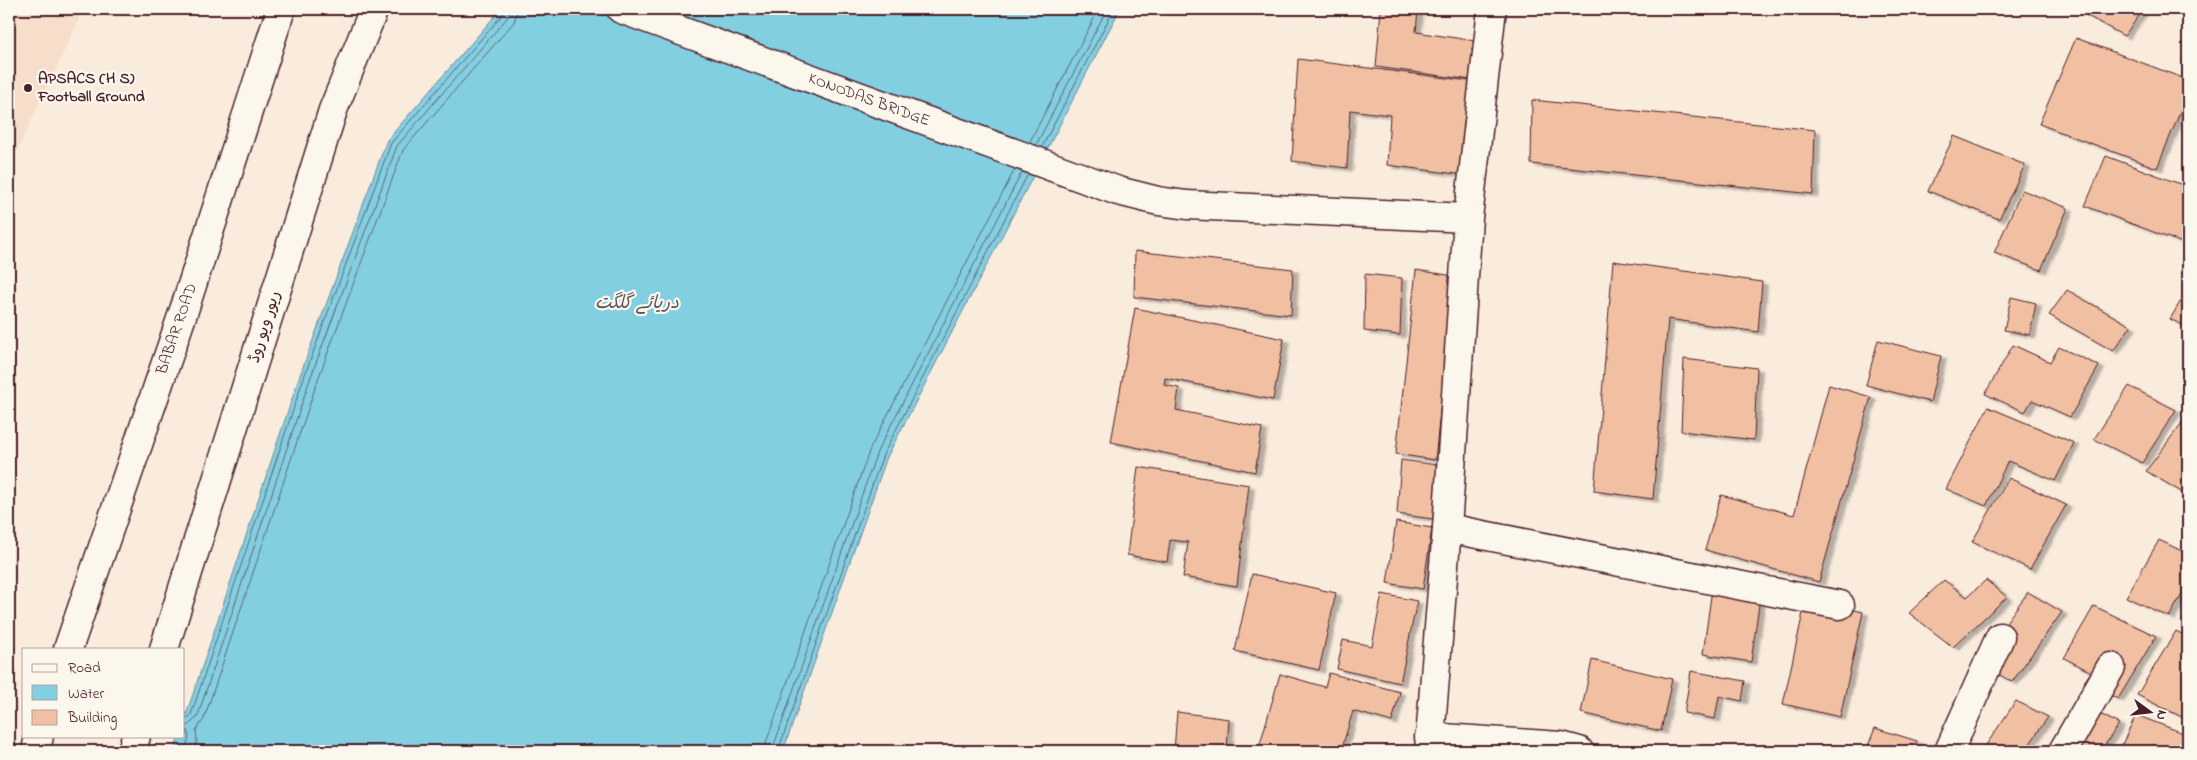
<svg xmlns="http://www.w3.org/2000/svg" width="2197" height="760" viewBox="0 0 2197 760" font-family="'Indie Flower','Playpen Sans Arabic',sans-serif">
<style>
.built{fill:#f7decb}
.water{fill:#83cfe2;stroke:#6c8999}
.lines{fill:none;stroke-linecap:round;stroke-linejoin:round}
.shore{stroke:#616574;stroke-width:1}
.building{fill:#f1bfa1;stroke:#4a1f2b;filter:url(#shadow)}
.minor-casing{stroke:#4a1f2b;stroke-width:31}
.major-casing{stroke:#4a1f2b;stroke-width:31}
.highway-casing{stroke:#4a1f2b;stroke-width:31}
.minor{stroke:#fbf7ec;stroke-width:28}
.major{stroke:#fbf7ec;stroke-width:28}
.highway{stroke:#fbf7ec;stroke-width:28}
.poi-dot{fill:#4a1f2b;stroke:#fbf7ec;stroke-width:2}
.labels{text-anchor:middle;dominant-baseline:central;stroke-width:4.5;stroke-linejoin:round;paint-order:stroke}
.poi-label{font-size:16px;font-weight:bold;fill:#4a1f2b;stroke:#fbf7ec;text-anchor:start}
.street-label{font-size:16px;fill:#4a1f2b;stroke:#fbf7ec}
.water-label{font-size:18px;font-style:italic;fill:#5b5462;stroke:#fbf7ec}
</style>
<defs>
<filter id="shadow"><feDropShadow dx="5.5" dy="3" stdDeviation="1" flood-color="#0004"/></filter>
</defs>
<rect width="100%" height="100%" fill="#f9ecdd"/>
<filter id="ink" filterUnits="userSpaceOnUse"><feTurbulence type="fractalNoise" baseFrequency=".02" numOctaves="2"/><feDisplacementMap in="SourceGraphic" scale="10" xChannelSelector="R" yChannelSelector="G"/><feConvolveMatrix kernelMatrix="1 2 1 2 8 2 1 2 1" color-interpolation-filters="sRGB"/></filter>
<g filter="url(#ink)">
<path class="built" d="M9 9H84L9 168Z"/>
<path class="water" d="M501 9H1120L887 457 783 751H174L179 736H184V721L300 375 387 140Z"/>
<g class="lines">
<path class="shore" d="M1029 143 1099 9
M1036 145 1107 9
M1042 147 1114 9
M184 719 188 718 191 715 304 377 391 143 503 14 504 9
M185 751 189 737 186 727 197 718 310 379 397 146 507 18 510 9
M193 751 197 741 196 730 204 719 317 382 403 150 514 22 518 9
M765 751 766 743 870 449 1015 169
M772 751 877 452 1022 172
M778 751 883 455 1028 174"/>
</g>
<path class="building" d="M1381 9H1418L1416 32 1476 41 1472 80 1376 67Z
M2085 9H2144L2124 36 2082 13Z
M2076 38 2188 80V93L2157 168 2039 124Z
M1298 59 1477 82 1472 176 1387 165 1390 115 1350 110 1347 168 1292 161Z
M1532 100 1815 130 1813 194 1531 164Z
M1954 136 2025 165 1999 219 1928 191Z
M2106 156 2188 187V237L2185 244 2085 206Z
M2022 190 2068 208 2041 270 1994 253Z
M1135 251 1293 269 1291 315 1134 297Z
M1613 261 1762 282 1758 332 1668 319 1653 499 1594 491Z
M1416 270 1454 276 1435 460 1396 454Z
M1365 274 1402 278 1400 335 1364 331Z
M2188 289V328L2170 319Z
M2067 290 2131 326 2113 351 2049 315Z
M2011 297 2036 303 2030 335 2004 330Z
M1135 308 1284 339 1273 400 1165 378 1164 385 1179 388 1176 410 1262 428 1255 472 1111 442Z
M1878 340 1941 356 1930 402 1866 385Z
M2013 345 2050 362 2059 347 2099 366 2070 417 2032 400 2025 412 1985 394Z
M1684 359 1757 368 1754 440 1681 431Z
M1829 385 1871 397 1819 582 1705 550 1721 495 1794 515Z
M2129 386 2176 410 2142 463 2094 439Z
M1988 407 2074 443 2055 481 2008 461 1986 506 1946 489Z
M2184 420 2188 422V496L2146 471Z
M1401 460 1437 465 1433 519 1397 514Z
M1138 467 1249 485 1237 586 1183 577 1188 542 1170 540 1167 562 1127 555Z
M2009 478 2066 505 2030 569 1972 542Z
M1396 522 1432 528 1423 589 1387 583Z
M2159 540 2188 554V584L2169 617 2126 597Z
M1252 574 1336 593 1319 670 1235 651Z
M1714 574 1762 583 1751 662 1703 654Z
M1944 580 1967 597 1986 580 2007 597 1953 647 1909 613Z
M2028 592 2062 612 2012 682 1977 662Z
M1382 594 1417 601 1400 683 1337 669 1343 640 1372 646Z
M1806 599 1863 612 1840 717 1783 704Z
M2094 606 2156 636 2118 699 2084 682 2091 672 2064 658Z
M2176 631 2188 637V720L2137 695Z
M1592 660 1672 679 1661 731 1581 713Z
M1691 671 1745 681 1742 701 1719 696 1715 719 1684 713Z
M1329 673 1400 692 1392 722 1353 711 1341 751H1258L1280 674 1325 687Z
M2016 701 2048 717 2025 751H1982Z
M2094 711 2119 724 2101 751H2068Z
M1177 712 1229 719 1227 751H1174Z
M2136 715 2188 735V751H2119Z
M1875 728 1917 741 1914 751H1866Z"/>
<g class="lines">
<g class="minor-casing">
<path id="minor" d="M1447 528 1840 605
M68 649 184 310 281 9
M1429 737 1561 746 1579 751
M1949 751 2000 637
M2063 751 2111 667"/>
</g>
<g class="major-casing">
<path id="major" d="M621 9 1118 191 1158 201 1187 205 1468 218
M1429 751 1447 528 1468 218 1492 9"/>
</g>
<g class="highway-casing">
<path id="highway" d="M164 649 333 110 374 9
M36 751 39 736
M132 751 136 736"/>
</g>
<use href="#minor" class="minor"/>
<use href="#major" class="major"/>
<use href="#highway" class="highway"/>
</g>
</g>
<circle class="poi-dot" cx="28" cy="88" r="5"/>
<g class="labels">
<g class="poi-label">
<text x="38" y="79">APSACS (H S)<tspan x="38" dy="18">Football Ground</tspan></text>
</g>
<g class="street-label">
<text transform="translate(869 100) rotate(20)">KONODAS BRIDGE</text>
<text transform="translate(265 327) rotate(-73)">ریور ویو روڈ</text>
<text transform="translate(177 329) rotate(-71)">BABAR ROAD</text>
</g>
<g class="water-label">
<text x="637" y="304">دریائے گلگت</text>
</g>
</g>
<rect width="2197" height="760" fill="none" stroke="#fbf7ec" stroke-width="30"/>
<rect x="15" y="15" width="2167" height="730" fill="none" stroke="#4a1f2b" stroke-width="2" filter="url(#ink)"/>
<rect x="22" y="648" width="162" height="90" fill="#fbf7ec" stroke="#b4a19f"/>
<rect x="32" y="664" width="25" height="8" fill="#fbf7ec" stroke="#b4a19f"/>
<text x="68" y="672" font-size="15" fill="#4a1f2b">Road</text>
<rect x="32" y="685" width="25" height="15" fill="#83cfe2" stroke="#b4a19f"/>
<text x="68" y="698" font-size="15" fill="#4a1f2b">Water</text>
<rect x="32" y="710" width="25" height="15" fill="#f1bfa1" stroke="#b4a19f"/>
<text x="68" y="722" font-size="15" fill="#4a1f2b">Building</text>
<g transform="translate(2150 712) rotate(105)" stroke="#fbf7ec" stroke-width="4" paint-order="stroke">
<path d="M0-4L9 19L0 12L-9 19Z" fill="#4a1f2b"/>
<text y="-8" font-size="14" font-weight="bold" text-anchor="middle" fill="#4a1f2b">N</text>
</g>
</svg>
